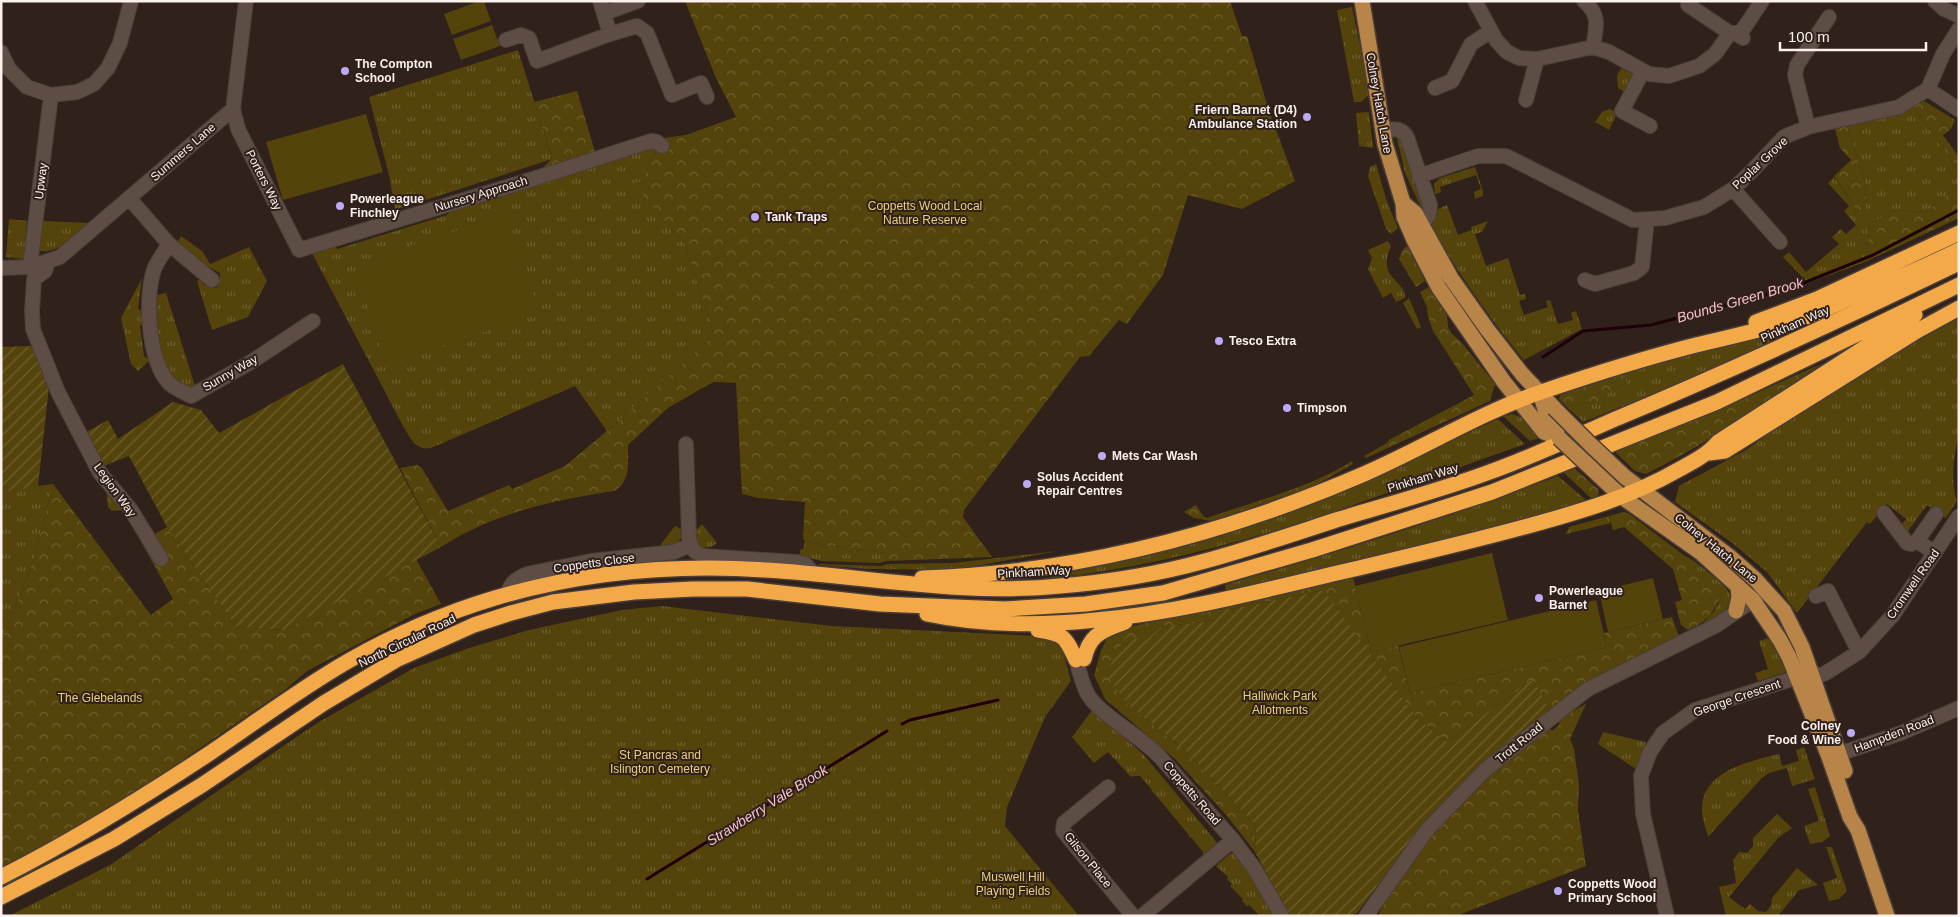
<svg xmlns="http://www.w3.org/2000/svg" width="1960" height="917" viewBox="0 0 1960 917" font-family="Helvetica,sans-serif">
<style>
.grass{fill:url(#grass-tufts)}
.forest{fill:url(#forest-crowns)}
.garden{fill:url(#garden-furrows)}
.pitch{fill:#54440b}
.lines{fill:none;stroke-linecap:round;stroke-linejoin:round}
.stream{stroke:#1e0009;stroke-width:3}
.minor-casing{stroke:#4a3e38;stroke-width:16}
.major-casing{stroke:#4a3e38;stroke-width:18}
.highway-casing{stroke:#4a3e38;stroke-width:18}
.minor{stroke:#5e4d45;stroke-width:14}
.major{stroke:#b88447;stroke-width:15}
.highway{stroke:#f4a949;stroke-width:15}
.major-bridge-casing{stroke:#4a3e38;stroke-width:18;stroke-linecap:butt}
.major-bridge{stroke:#b88447;stroke-width:15}
.poi-dot{fill:#bea9f5;stroke:#30211a;stroke-width:2}
.labels{text-anchor:middle;dominant-baseline:central;stroke-width:4;stroke-linejoin:round;paint-order:stroke}
.poi-label{font-size:12px;font-weight:bold;fill:#fcf1ec;stroke:#30211a;text-anchor:start}
.street-label{font-size:12px;fill:#fcf1ec;stroke:#30211a}
.park-label{font-size:12px;fill:#eacf7c;stroke:#30211a}
.water-label{font-size:14px;font-style:italic;fill:#f7c0cd;stroke:#30211a}
</style>
<defs>
<pattern id="grass-tufts" width="24" height="20" patternUnits="userSpaceOnUse" patternTransform="scale(1.25)"><rect width="24" height="20" fill="#54440b"/><path d="M3 7l-1-3M5 7V3M7 7l1-3M15 17l-1-3M17 17v-4M19 17l1-3" fill="none" stroke="#6e5f2f"/></pattern>
<pattern id="forest-crowns" width="20" height="18" patternUnits="userSpaceOnUse" patternTransform="scale(1.25)"><rect width="20" height="18" fill="#54440b"/><path d="M2 6a3 3 0 1 1 6 0M12 15a3 3 0 1 1 6 0" fill="none" stroke="#6e5f2f"/></pattern>
<pattern id="garden-furrows" width="10" height="10" patternUnits="userSpaceOnUse" patternTransform="scale(1.25)"><rect width="10" height="10" fill="#54440b"/><path d="M-1 1l2-2M0 10L10 0M9 11l2-2" fill="none" stroke="#6e5f2f"/></pattern>
</defs>
<rect width="100%" height="100%" fill="#30211a"/>
<path class="grass" d="M1352 7 1370 94 1361 102H1354L1337 10Z
M518 50 552 159 395 210 389 175 369 97Z
M1621 68 1638 77 1628 94 1618 88 1617 76Z
M1914 106 1959 171V185L1926 212 1896 210 1870 224 1865 262 1808 283 1783 257 1789 252 1806 272 1839 244 1832 237 1841 229 1846 234 1856 225 1844 211 1849 206 1828 183 1834 177 1852 202 1856 213 1866 207 1865 183 1847 126 1906 112Z
M1610 109 1617 113 1609 130 1595 122 1602 112Z
M1369 112 1373 148 1359 146 1356 113Z
M1396 134 1401 137 1425 206 1423 212 1405 173Z
M646 145 658 148 646 169V182L634 183 685 244 714 335 607 431 575 386 431 448C415 451 410 437 403 426L312 253 334 243 337 249 447 215 449 213V204Z
M1376 164 1387 202 1398 228 1391 234 1386 229 1368 176 1370 167Z
M1475 167 1483 191V196L1475 199 1474 192 1481 189 1476 175 1440 187 1441 192 1435 194 1434 184 1440 178Z
M1447 205 1458 235 1472 230 1471 227 1488 221 1482 232 1475 234 1486 266 1508 258 1520 295 1525 294 1526 299 1519 301 1524 315 1548 307 1546 301 1550 300 1558 324 1573 320 1571 313 1576 311 1582 329 1524 360C1489 318 1459 273 1430 226L1437 214 1438 209Z
M9 219 27 221 24 259 6 257Z
M42 221 89 223C75 235 59 254 40 251L39 247Z
M181 236 202 251 210 264 249 247 267 281 248 317 212 330 197 281 201 279 204 285 216 288 219 284 220 273 209 267 204 269 178 241Z
M1388 241 1391 246C1376 280 1406 279 1405 298L1396 302 1391 293 1383 298 1368 269 1372 258 1368 250Z
M142 278 138 308 144 314V322L140 326 144 356 150 360 138 371 131 364 121 318Z
M166 293 195 386 189 388 170 378 158 341 153 296Z
M1409 298 1421 327 1417 329 1403 303Z
M1866 299C1773 343 1679 384 1583 422L1568 408 1581 403 1592 404 1605 396 1611 389 1627 383 1619 374 1751 339Z
M1959 314V434C1954 454 1950 481 1957 501L1946 518 1927 505 1908 531 1911 534 1908 535 1900 526 1906 519 1887 504 1870 524 1867 522 1797 613 1767 572 1731 542 1675 502 1679 486 1746 450 1781 425Z
M1512 414 1521 417 1543 437 1530 441 1503 416Z
M1498 419 1525 444C1371 498 1215 562 1051 578L1050 573C1128 556 1207 542 1282 515 1356 488 1427 451 1498 419Z
M1558 476 1587 501 1561 510 1416 549 1226 592 1225 585C1337 552 1449 518 1558 476Z
M53 484 33 562 5 633 1 638V493L21 488Z
M1609 516 1611 523 1566 534 1569 527Z
M702 524 717 543 711 547 702 548 696 540 695 531Z
M675 526 683 530C682 544 672 547 660 549L661 544Z
M805 542 886 553 887 561 880 563 822 561 800 556V550L803 549Z
M1058 551 954 570 869 569 819 565V564L881 566 887 564 954 563Z
M1685 556C1694 560 1703 568 1710 574 1740 597 1737 605 1706 622H1704L1715 610 1721 597Z
M662 606 832 626 1059 637 1071 681 1045 717 1007 807 1005 826 1079 916H9L110 865 317 723 414 668 469 648 529 630 622 610Z
M1769 638 1786 670 1784 673 1758 681 1755 673 1768 669 1759 641Z
M1093 709 1144 755 1219 845 1203 858V852L1191 837 1189 838V835L1153 792 1151 793 1152 790 1140 776H1133L1131 777 1108 752 1094 763 1072 737Z
M1603 732 1646 742 1636 769 1598 744Z
M1804 747 1815 779 1792 786 1787 768 1769 773 1762 778 1708 837C1706 828 1701 816 1702 807 1704 770 1751 761 1779 754L1782 766 1799 761 1796 750Z
M1815 787 1830 836 1822 842 1810 844 1804 826 1819 821 1808 789Z
M1777 814 1792 828 1778 838 1729 897 1745 909 1750 904 1758 911 1766 912 1771 906 1772 898 1797 868 1818 885 1799 890 1778 916H1726L1719 887 1736 883 1733 860 1739 852 1747 853 1753 846V838Z
M1826 847H1832L1847 891 1839 899 1829 901 1823 883 1837 878Z
M1231 853 1238 854 1274 914 1271 916H1258V914L1249 905 1247 906 1242 901 1243 899 1230 886 1232 884 1227 879 1228 877 1216 866Z"/>
<path class="forest" d="M685 1H1230L1242 36H1247L1268 108 1295 181 1242 209 1188 195 1163 275 1127 324 1119 320 1089 356 1080 357 964 510 963 517 992 557 887 561 886 553 805 542 803 538 805 502 758 498 742 494 736 383 714 382 704 387 668 408 628 445C628 462 631 482 614 491 554 500 493 513 441 547L400 468 417 465 421 467 448 511 509 485 512 489 565 466 607 431 714 335 685 244 633 183 646 182V169L664 138 686 135 736 117 716 78Z
M577 91 595 152 540 171 552 158 534 102Z
M1924 101 1955 120 1951 129 1943 135 1959 157V171L1914 106Z
M1847 126 1865 183 1866 207 1856 213 1852 202 1834 176 1851 160 1840 148 1835 129Z
M1959 185V218L1865 262 1870 224 1896 210 1926 212Z
M1405 247H1408L1425 281 1416 287 1399 259 1402 251Z
M1429 287 1447 315 1448 327 1452 334 1462 343 1495 384 1490 401 1366 458 1364 456 1387 443 1389 440 1474 395 1433 331 1428 316 1427 307 1420 292Z
M1823 363C1765 402 1708 444 1646 474L1635 471 1615 452 1734 403Z
M1619 374 1625 376 1627 383 1611 389 1605 396 1592 405 1581 403 1568 408 1559 399 1561 392Z
M1352 461 1353 464 1314 486 1212 521 1194 518 1184 512 1196 505 1203 516 1207 518C1252 502 1312 487 1352 461Z
M1572 466 1598 489 1599 494 1593 500 1563 472Z
M53 484 151 615 173 599 141 542 167 527 236 627 284 630 416 559 441 604 415 614 307 671 286 689 136 792 42 847 1 867V638L5 633 33 562Z
M106 488 120 503V510L112 511 108 507Z
M1624 512 1628 513 1685 556 1719 593 1721 597C1711 615 1708 621 1688 630L1681 625 1675 602 1682 600 1673 569 1624 527 1613 530 1609 516Z
M1353 577 1371 652 1398 645 1410 693 1607 647 1604 633 1672 617 1679 637 1596 677 1549 710 1532 680 1447 742 1417 718 1323 590 1236 608 1217 610 1216 620 1161 627 1146 640 1129 706 1185 750 1256 826 1255 852 1228 817 1175 759 1105 699 1094 675 1101 650 1109 635 1125 628Z
M1586 704 1570 739 1574 749 1579 785 1578 810 1586 866 1456 916H1378L1388 895 1416 852 1490 772 1547 725 1552 731 1560 724 1557 719Z"/>
<path class="garden" d="M33 346 49 387 38 486 1 493V347Z
M343 364 441 547 284 630 236 627 167 527 129 456 101 467 83 434 108 420 118 439 173 402 201 410 219 433Z
M1324 590 1417 718 1447 742 1533 679 1549 710 1476 771 1424 823 1357 913 1350 916H1289L1255 852 1256 826 1185 750 1129 706 1106 674 1125 637 1146 640 1161 627 1216 620V610L1236 608Z"/>
<path class="pitch" d="M480 1H484L491 21 452 35 444 14Z
M492 25 500 46 461 60 453 39Z
M366 114 383 172 283 200 266 142Z
M507 214 540 314 386 364 354 264Z
M1492 553 1508 620 1371 652 1355 586Z
M1653 578 1663 619 1608 632 1599 591Z
M1596 600 1607 647 1410 693 1399 647Z
M1047 906 1055 916H1034Z"/>
<g class="lines">
<path class="stream" d="M1543 357 1583 331 1651 325 1791 288 1873 255 1959 210
M902 724 910 720 998 700
M647 879 887 731"/>
<g class="minor-casing">
<path id="minor" d="M600 1 610 34
M1475 1 1496 40 1507 52 1519 58 1537 59 1593 47 1609 52 1649 74 1669 76 1699 66 1715 54 1730 33H1735L1743 38
M1584 1C1601 15 1596 28 1593 47
M1935 1 1944 9 1959 16
M1688 5 1730 33
M605 13 638 1
M1735 33 1742 31 1762 1
M506 40 521 35 529 38 537 61 610 34 637 26 647 33 672 95 701 83 707 97
M1 52 9 69 27 87 51 95 77 92 94 84 108 68 120 43 131 1
M1643 71 1622 111 1650 126
M1435 88 1452 81 1471 44 1491 31
M1928 89 1959 110
M1526 100 1537 59
M233 109 238 129 299 250 533 179 651 141 657 142 662 146
M1808 127 1795 75 1797 65 1829 17
M1382 130C1393 129 1401 127 1407 137L1430 205C1430 214 1429 218 1420 223
M1419 176 1478 156H1506L1633 220 1665 218 1704 207 1733 189 1752 171 1784 137 1808 127 1899 107 1928 89 1943 54 1959 29
M1733 189 1780 242
M129 198 169 244 212 280
M169 244C165 251 159 259 155 267 144 294 148 359 168 382 173 388 184 392 191 396L251 362 313 321
M48 262 45 271 34 279 32 311 33 329 58 392 100 473 131 510 161 559
M30 267 51 95
M1 268 30 267 60 257 233 109 246 1
M1585 280 1595 284 1634 273 1642 267 1647 220
M686 444 689 538C691 548 693 552 703 556L797 562 805 564 814 574
M1884 513 1907 543 1911 544 1917 541 1935 553
M1917 541 1936 514
M507 595C510 583 516 579 527 574L591 561 674 552 690 545
M1816 596 1828 591 1859 652
M1076 660C1079 670 1082 683 1087 693 1099 715 1141 736 1160 757L1233 840 1254 868 1282 916
M1830 757 1901 733 1959 708
M1108 787 1064 823 1063 831 1133 916
M1142 916 1233 840
M1366 916 1427 830 1485 770 1588 689 1717 625 1762 594
M1667 916 1643 814 1641 776 1650 752 1663 733 1695 710 1798 677 1811 674 1819 675 1824 674 1859 652 1893 615 1959 516"/>
</g>
<g class="major-casing">
<path id="major" d="M1362 1 1385 144 1403 203 1404 217 1414 240 1439 288 1504 382 1544 432 1559 438
M1403 203 1415 213 1451 278 1487 329 1522 374 1554 408
M1541 396 1548 419 1554 426 1559 438
M1625 477 1730 557 1755 579 1784 611 1802 647 1845 771
M1607 483 1622 497 1700 552 1753 600 1780 640 1789 657 1829 757 1850 817 1858 830 1887 916
M1736 611 1739 597 1738 586"/>
</g>
<g class="highway-casing">
<path id="highway" d="M1756 322 1817 299 1959 233
M1709 453 1725 451 1917 331 1959 308
M922 578C1076 573 1223 535 1364 474 1424 448 1481 412 1544 391 1594 374 1645 358 1696 345 1734 336 1771 328 1808 316 1823 311 1838 303 1853 297 1889 282 1924 267 1959 250
M927 614C983 626 1039 626 1096 620 1186 612 1275 587 1363 567 1418 554 1473 541 1528 526 1579 512 1631 497 1678 470 1693 462 1707 455 1718 442L1915 315
M1038 630C1064 634 1065 636 1076 660
M1084 659C1090 633 1103 631 1125 622
M1 877C74 840 142 798 210 753 256 722 301 688 350 660 396 634 445 613 495 598 583 572 675 564 766 570 865 576 961 596 1060 586 1109 582 1158 574 1205 561 1249 549 1293 534 1336 520 1386 505 1438 491 1487 473 1530 458 1572 438 1613 420 1730 371 1845 318 1959 263
M1 897 114 839 202 785 324 703 396 660 474 625 511 613 553 602 634 592 693 589H747L880 604 1005 609 1086 604 1163 593 1312 550 1492 492 1717 402 1959 285"/>
</g>
<use href="#minor" class="minor"/>
<use href="#major" class="major"/>
<use href="#highway" class="highway"/>
<g class="major-bridge-casing">
<path id="major-bridge" d="M1554 408 1591 445 1625 477
M1559 438 1607 483"/>
</g>
<use href="#major-bridge" class="major-bridge"/>
</g>
<g class="poi-dot">
<circle cx="345" cy="71" r="5"/>
<circle cx="1307" cy="117" r="5"/>
<circle cx="340" cy="206" r="5"/>
<circle cx="755" cy="217" r="5"/>
<circle cx="1219" cy="341" r="5"/>
<circle cx="1287" cy="408" r="5"/>
<circle cx="1102" cy="456" r="5"/>
<circle cx="1027" cy="484" r="5"/>
<circle cx="1539" cy="598" r="5"/>
<circle cx="1851" cy="733" r="5"/>
<circle cx="1558" cy="891" r="5"/>
</g>
<g class="labels">
<g class="poi-label">
<text x="355" y="64">The Compton<tspan x="355" dy="14">School</tspan></text>
<text x="1297" y="110" text-anchor="end">Friern Barnet (D4)<tspan x="1297" dy="14">Ambulance Station</tspan></text>
<text x="350" y="199">Powerleague<tspan x="350" dy="14">Finchley</tspan></text>
<text x="765" y="217">Tank Traps</text>
<text x="1229" y="341">Tesco Extra</text>
<text x="1297" y="408">Timpson</text>
<text x="1112" y="456">Mets Car Wash</text>
<text x="1037" y="477">Solus Accident<tspan x="1037" dy="14">Repair Centres</tspan></text>
<text x="1549" y="591">Powerleague<tspan x="1549" dy="14">Barnet</tspan></text>
<text x="1841" y="726" text-anchor="end">Colney<tspan x="1841" dy="14">Food &amp; Wine</tspan></text>
<text x="1568" y="884">Coppetts Wood<tspan x="1568" dy="14">Primary School</tspan></text>
</g>
<g class="street-label">
<text transform="translate(1379 103) rotate(80)">Colney Hatch Lane</text>
<text transform="translate(183 152) rotate(-41)">Summers Lane</text>
<text transform="translate(1760 163) rotate(-43)">Poplar Grove</text>
<text transform="translate(264 180) rotate(63)">Porters Way</text>
<text transform="translate(41 181) rotate(-83)">Upway</text>
<text transform="translate(481 194) rotate(-17)">Nursery Approach</text>
<text transform="translate(1795 324) rotate(-24)">Pinkham Way</text>
<text transform="translate(230 373) rotate(-30)">Sunny Way</text>
<text transform="translate(1423 478) rotate(-17)">Pinkham Way</text>
<text transform="translate(115 490) rotate(54)">Legion Way</text>
<text transform="translate(1716 548) rotate(39)">Colney Hatch Lane</text>
<text transform="translate(594 563) rotate(-8)">Coppetts Close</text>
<text transform="translate(1034 572) rotate(-3)">Pinkham Way</text>
<text transform="translate(1913 584) rotate(-55)">Cromwell Road</text>
<text transform="translate(407 641) rotate(-26)">North Circular Road</text>
<text transform="translate(1737 698) rotate(-19)">George Crescent</text>
<text transform="translate(1894 734) rotate(-21)">Hampden Road</text>
<text transform="translate(1519 743) rotate(-39)">Trott Road</text>
<text transform="translate(1192 793) rotate(49)">Coppetts Road</text>
<text transform="translate(1088 860) rotate(51)">Gilson Place</text>
</g>
<g class="park-label">
<text x="925" y="206">Coppetts Wood Local<tspan x="925" dy="14">Nature Reserve</tspan></text>
<text x="1280" y="696">Halliwick Park<tspan x="1280" dy="14">Allotments</tspan></text>
<text x="100" y="698">The Glebelands</text>
<text x="660" y="755">St Pancras and<tspan x="660" dy="14">Islington Cemetery</tspan></text>
<text x="1013" y="877">Muswell Hill<tspan x="1013" dy="14">Playing Fields</tspan></text>
</g>
<g class="water-label">
<text transform="translate(1740 300) rotate(-16)">Bounds Green Brook</text>
<text transform="translate(767 805) rotate(-32)">Strawberry Vale Brook</text>
</g>
</g>
<rect width="1960" height="917" fill="none" stroke="#fcf1ec" stroke-width="5"/>
<path d="M1780 42v8h146v-8" fill="none" stroke="#fcf1ec" stroke-width="2.5"/>
<text x="1788" y="42" font-size="15" fill="#fcf1ec" stroke="#30211a" stroke-width="4" paint-order="stroke">100 m</text>
</svg>
